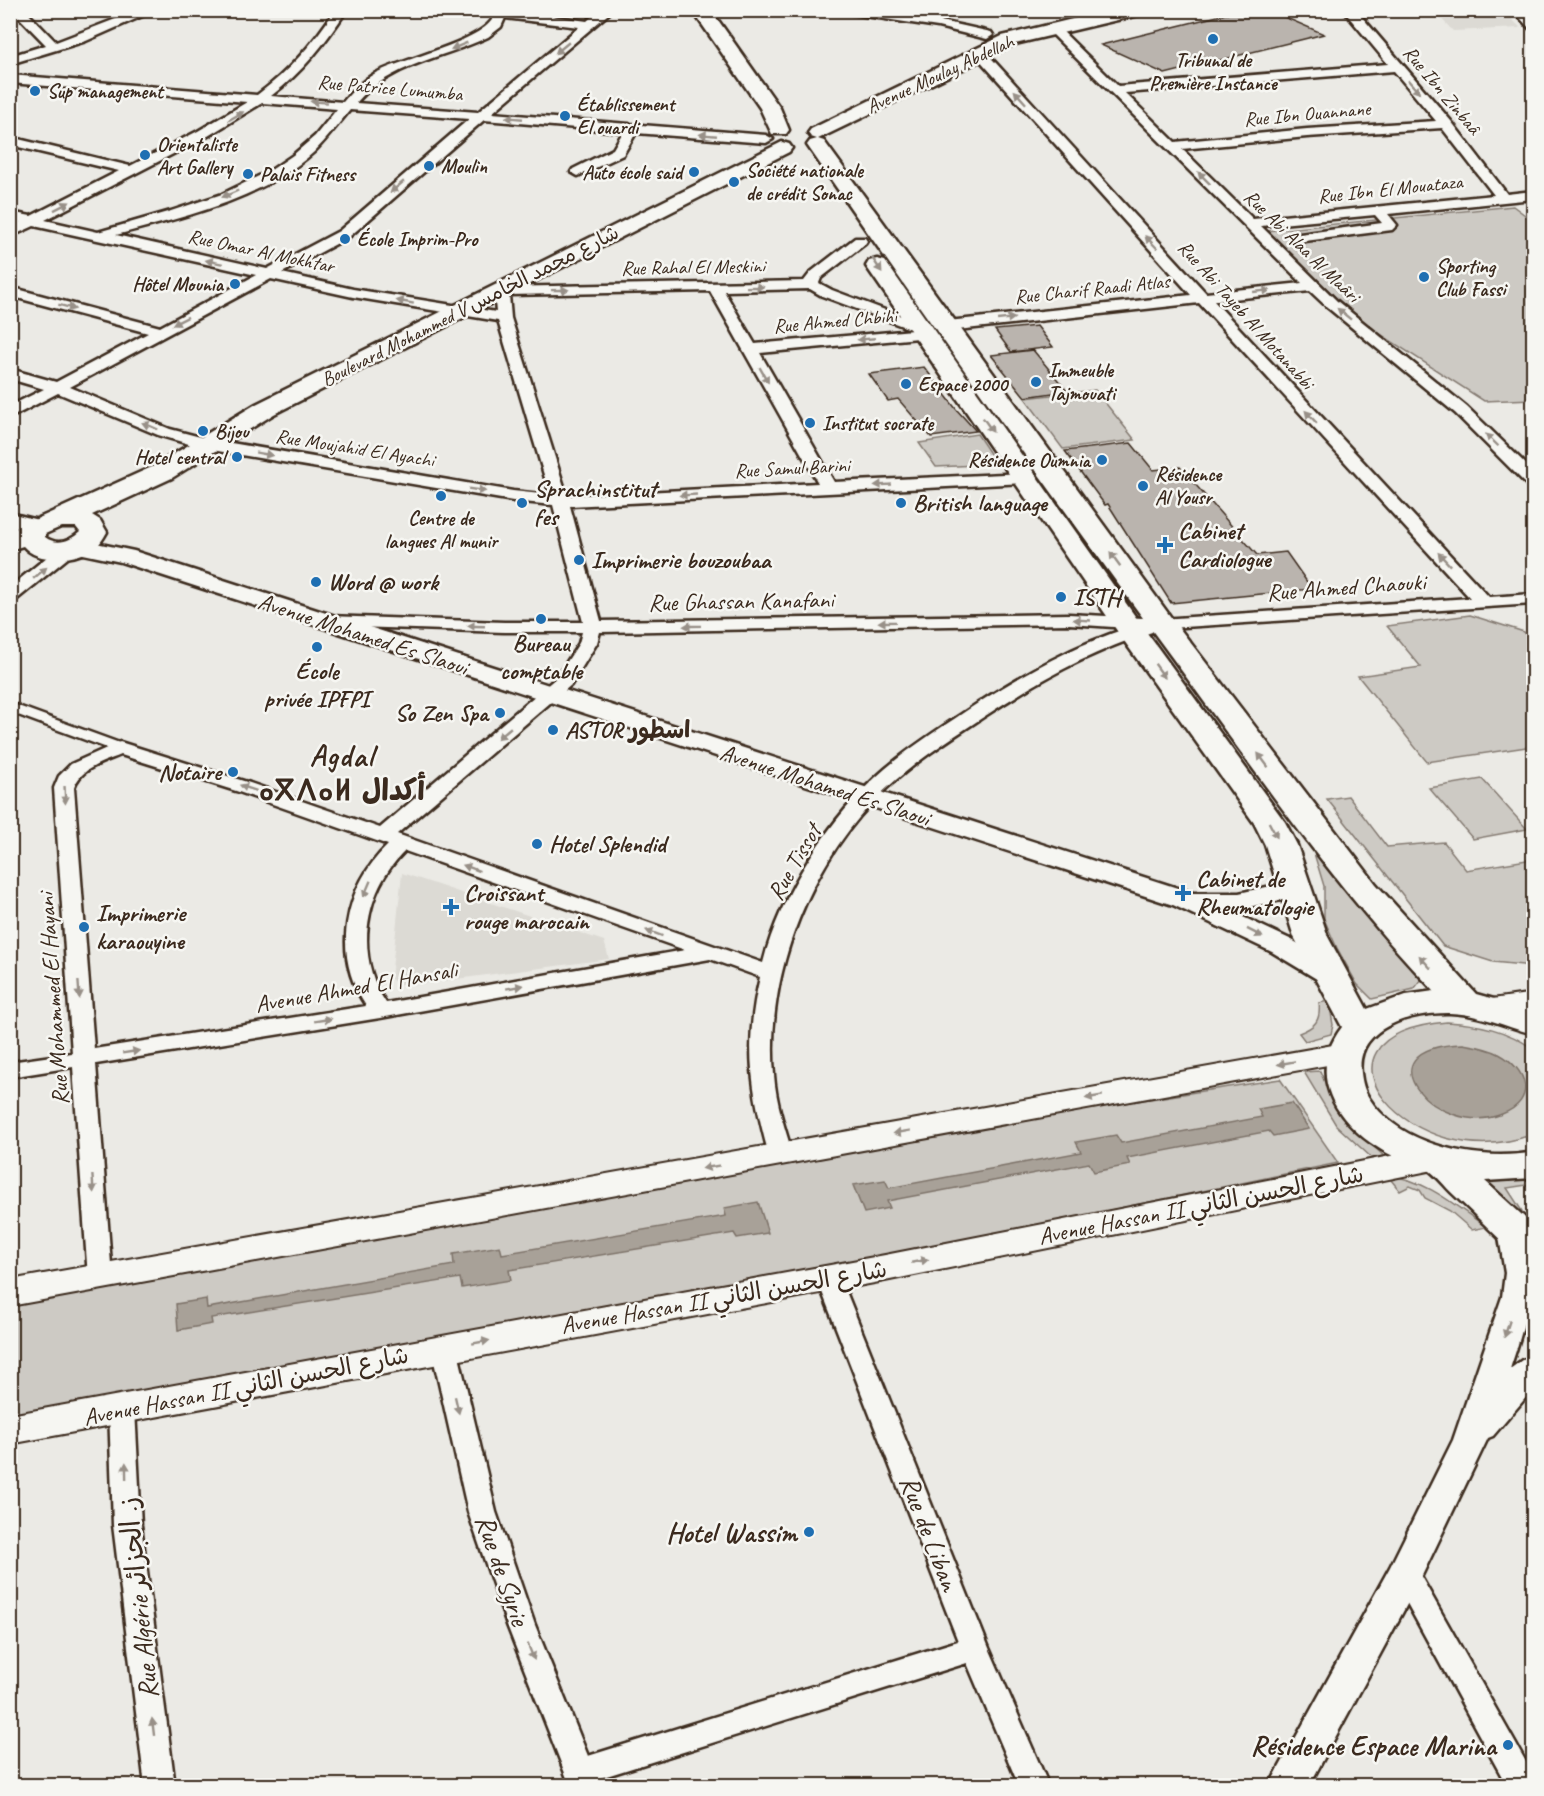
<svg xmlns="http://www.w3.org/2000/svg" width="1544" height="1796" viewBox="0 0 1544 1796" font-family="Caveat,'Playpen Sans Arabic','Noto Sans Tifinagh',sans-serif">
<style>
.built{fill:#dcdad4}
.green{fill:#cdcac4;stroke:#847a71;stroke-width:1.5}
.water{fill:#a8a198;stroke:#7c7167;stroke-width:1.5}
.building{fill:#bab4ae;stroke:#3b2a1e;stroke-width:1.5}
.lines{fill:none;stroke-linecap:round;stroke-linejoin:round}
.pedestrian-casing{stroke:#3b2a1e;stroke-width:5}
.minor-casing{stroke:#3b2a1e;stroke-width:5}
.tertiary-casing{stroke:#3b2a1e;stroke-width:5}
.secondary-casing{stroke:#3b2a1e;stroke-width:4}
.primary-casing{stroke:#3b2a1e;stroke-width:5}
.pedestrian{fill:#f6f6f2;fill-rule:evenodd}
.minor{fill:#f6f6f2;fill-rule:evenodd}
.tertiary{fill:#f6f6f2;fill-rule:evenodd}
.secondary{fill:#f6f6f2;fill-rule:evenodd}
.primary{fill:#f6f6f2;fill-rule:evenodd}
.oneway{fill:#989088}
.poi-dot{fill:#1f6fb2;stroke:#f6f6f2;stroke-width:2}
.labels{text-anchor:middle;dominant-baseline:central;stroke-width:5;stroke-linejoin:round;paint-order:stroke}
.far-poi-label{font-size:20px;font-weight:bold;fill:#3b2a1e;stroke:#f6f6f2;text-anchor:start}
.far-street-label{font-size:20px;fill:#3b2a1e;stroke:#f6f6f2}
.poi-label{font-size:24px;font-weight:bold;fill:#3b2a1e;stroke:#f6f6f2;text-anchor:start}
.street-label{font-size:24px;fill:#3b2a1e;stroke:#f6f6f2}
.near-poi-label{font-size:28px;font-weight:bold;fill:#3b2a1e;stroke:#f6f6f2;text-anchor:end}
.near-street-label{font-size:28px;fill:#3b2a1e;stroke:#f6f6f2}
.district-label{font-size:30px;font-weight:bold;letter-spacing:1.5px;fill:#3b2a1e;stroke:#f6f6f2}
</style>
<rect width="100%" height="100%" fill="#ebeae5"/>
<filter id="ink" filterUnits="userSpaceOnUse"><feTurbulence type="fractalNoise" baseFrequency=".0167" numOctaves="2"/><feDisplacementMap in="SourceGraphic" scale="12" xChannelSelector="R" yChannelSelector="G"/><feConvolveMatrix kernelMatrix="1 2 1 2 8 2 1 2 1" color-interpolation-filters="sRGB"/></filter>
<g filter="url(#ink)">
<path class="built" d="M1434 11H1503L1521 28 1453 31Z
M402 873 604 941 609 959 411 985H400L391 979Z"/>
<path class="green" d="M1513 206 1533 221V399L1484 401 1363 323 1266 231Z
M1095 390 1135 440 1063 449 1025 398Z
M977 434 997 464 936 467 919 443Z
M1470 615 1524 632 1533 642V746L1427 762 1358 676 1421 667 1387 626Z
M1482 779 1527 829 1473 839 1429 788Z
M1348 796 1387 847 1444 842 1466 870 1533 859V966L1493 962 1443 946 1327 799Z
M1313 850 1322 856 1421 980 1414 989 1372 999 1357 984 1337 948 1324 919V886Z
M1329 1001 1333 1025 1331 1034 1305 1041 1299 1033C1315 1027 1321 1021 1319 1003Z
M1447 1022C1478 1024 1508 1030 1533 1049V1134C1413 1181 1288 1036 1447 1022Z
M1320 1071C1334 1107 1355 1131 1384 1156L1372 1158 1336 1125 1304 1072Z
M1280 1079 1338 1163 380 1361 11 1430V1298L833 1148Z
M1387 1175C1429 1181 1453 1204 1486 1227L1472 1230 1450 1211 1425 1198 1420 1190 1410 1186 1400 1191Z
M1533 1178V1184L1507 1188 1522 1211 1516 1213 1479 1181Z"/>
<path class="water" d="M1463 1044C1475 1046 1488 1048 1499 1054 1527 1069 1538 1100 1502 1114 1438 1140 1355 1047 1463 1044Z
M1292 1103 1309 1129 1273 1136 1269 1131 1127 1158 1130 1165 1094 1172 1089 1163 887 1201 890 1208 864 1213 853 1185 885 1180 889 1188 1081 1152 1076 1142 1116 1135 1121 1143 1262 1117 1258 1109Z
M758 1202 768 1233 737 1238 734 1233 509 1270 511 1280 462 1288 460 1278 211 1318 212 1324 178 1330 176 1304 206 1299 207 1308 454 1265 453 1254 500 1246 502 1254 726 1216 724 1208Z"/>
<path class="building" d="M1242 10H1268L1324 34 1165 74 1101 45Z
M1037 326 1053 347 1011 352 995 330Z
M1033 350 1067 391 1025 397 991 355Z
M924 367 956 409 976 431 931 437 898 399 888 401 869 374Z
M1131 443 1153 470 1180 467 1257 555 1286 552 1312 589 1171 603 1108 504 1105 505 1065 451Z"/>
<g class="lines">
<g class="pedestrian-casing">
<path id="pedestrian" d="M10 703 125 745 128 748 125 751H115L10 712Z"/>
</g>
<g class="minor-casing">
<path id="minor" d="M12 10H25L56 42 139 10H156L86 41 10 64V56L46 45Z
M335 10H347C325 43 303 72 271 96L343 102C352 91 362 81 374 74 400 59 485 41 494 16L472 14 466 10H508L587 21 599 10H613L492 113 766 135 773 139 766 143 636 133 623 155 578 176 571 172 573 169 613 149 623 132 484 120 349 237 282 273 353 289 496 312 494 291 501 287 804 281 811 272 855 238H865L867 241 865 244 821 278 819 283 832 290 925 325 926 330 932 334 929 337 760 353 834 482 1025 473 1033 478 1025 483 570 506 601 621 1069 614 1161 619 1470 598 1199 303 948 331 940 326 948 321 1191 295 976 56V50H984L1206 293 1302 283 1046 28 1052 24 1056 25 1118 86 1388 64 1343 10H1356L1451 121 1507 194 1534 191V199L1388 214 1397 225 1392 230 1297 242 1292 241 1290 238 1292 235 1382 223 1375 215 1261 226 1337 301 1467 407 1534 472V487L1528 486 1455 413 1327 307 1310 291 1214 301 1489 597 1534 594V604L1154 629 1152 632C1091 651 1036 682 982 718 950 739 916 761 887 788 812 858 765 972 774 1075 776 1103 785 1129 793 1155L789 1161 781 1163 773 1161 769 1155C751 1091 744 1043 760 977L710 959 380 1018 96 1064 112 1278 109 1284 100 1287 91 1284 88 1278 73 1067 10 1077V1062L72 1053 54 788 59 776 71 764 120 742 250 783 380 828 557 677 579 643 582 632H504L327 626 321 625 318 621 321 617 327 616 504 622H583L553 505 513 501 206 449 158 435 58 393 10 418V406L44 389 10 379V369L56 382 148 333 10 296V287L160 327 256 275 34 226 10 237V227L20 222 10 220V212L31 216 119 171 10 145V137L130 166 198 131 247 102 10 83V75L257 95C289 71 313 44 335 10ZM505 18 579 27 478 112 356 103C390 64 444 58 488 37L501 27ZM1394 71 1436 121 1307 129 1175 142 1125 93ZM262 103 337 109 315 136 293 155 271 170 222 194 171 211 98 232 45 220 208 136ZM350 110 469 119 339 231 267 269 116 235C183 217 261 200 314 152 327 139 338 124 350 110ZM1442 128 1494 195 1253 219 1182 149 1307 137ZM271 279 353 297 498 321 550 495 513 491 208 439 170 429 70 387ZM810 289 822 296 913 330 755 344 724 291ZM710 291 818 483 567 496 511 318 509 295ZM1069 624 1128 628C1074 645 1025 673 978 703 947 724 914 744 885 769 831 815 780 894 763 963L397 834 571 685 597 643 600 632ZM121 755 236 791 388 845C344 887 331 955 366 1006L94 1049 74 788C80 768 104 762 121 755ZM405 851 685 950 386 1003C354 955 364 891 405 851Z
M846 10C896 10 943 21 991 32L993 35 987 39 938 27 852 14Z
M1513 10H1526L1534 19V29H1530Z
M69 543 75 544 78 548 75 552 16 600 10 601V587L63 544Z
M829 1270 838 1273 841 1279 989 1648 1049 1786H1019L967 1663 597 1779 600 1786H570L507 1625 468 1512 431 1348 435 1341 444 1339 453 1341 457 1348 496 1512 535 1625 588 1756 958 1641 817 1279 820 1273Z
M122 1399 131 1402 135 1409 141 1525 175 1786H145L113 1525 109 1409 113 1402Z
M1405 1563 1415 1566 1534 1776V1786H1507L1391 1574 1395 1566Z"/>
</g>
<g class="tertiary-casing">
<path id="tertiary" d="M10 513 46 522 49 527 46 532 38 534 10 526Z
M77 539 134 551 1193 893H1239L1294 881 1304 883 1307 889 1304 895 1239 909H1226L1292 940 1340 969 1344 975 1340 981 1330 984 1320 981 1272 952 1173 905 121 562 69 551 66 546 69 541Z
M1514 1220 1525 1223C1544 1264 1524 1328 1510 1369L1522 1360 1534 1357V1388L1493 1436 1488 1438 1418 1584 1309 1786H1269L1390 1567 1453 1440 1502 1297 1505 1273 1498 1231 1503 1223Z"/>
</g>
<g class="secondary-casing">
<path id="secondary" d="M1534 993V1013L1489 1018 1478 1015 1473 1008 1478 1001Z
M1344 1043 1355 1046 1360 1053 1355 1060 10 1306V1280Z
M1436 1147 1448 1151 1453 1159 1448 1167 885 1281 10 1444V1415L885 1255Z"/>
</g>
<g class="primary-casing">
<path id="primary" d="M692 10H711L780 108 789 130 786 134H772L760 108Z
M1110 10H1145L1143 14 1015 44 818 139 824 141 1170 616 1376 884 1476 994 1534 1010V1034C1505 1027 1480 1014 1450 1013 1414 1012 1355 1026 1361 1073 1362 1082 1364 1090 1369 1098 1400 1147 1481 1162 1534 1152V1178L1485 1181 1534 1226V1263L1520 1259C1498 1237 1476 1216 1454 1195 1445 1187 1437 1175 1427 1169 1416 1162 1400 1160 1389 1154 1340 1128 1303 1078 1342 1027L1294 937 1265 845 1254 823 1122 638 866 266 869 261 877 259 885 261 1142 626 1285 822 1297 845 1328 937 1367 1009 1406 995 1434 991C1338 891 1258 775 1176 663 1050 492 927 319 807 145L810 141 817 139 811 137 808 133 811 129 1002 36Z
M782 142 789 144 792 148 789 152 274 414 172 478 92 515 100 520 107 532C103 539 99 546 91 550 73 560 38 564 23 546L10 550V531L154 466 256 404ZM61 527H76L80 532C70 541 57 546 45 537V534Z"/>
</g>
<use href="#pedestrian" class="pedestrian"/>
<use href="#minor" class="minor"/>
<use href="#tertiary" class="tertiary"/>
<use href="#secondary" class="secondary"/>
<use href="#primary" class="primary"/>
</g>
<defs><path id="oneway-solid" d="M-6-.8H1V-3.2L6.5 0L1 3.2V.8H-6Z" transform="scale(1.5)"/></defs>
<g class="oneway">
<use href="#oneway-solid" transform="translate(459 46) rotate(158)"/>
<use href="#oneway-solid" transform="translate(562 48) rotate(140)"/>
<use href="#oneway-solid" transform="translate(1414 87) rotate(49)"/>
<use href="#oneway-solid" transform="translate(1020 97) rotate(-132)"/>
<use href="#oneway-solid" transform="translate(319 102) rotate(-176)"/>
<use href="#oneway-solid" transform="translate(236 116) rotate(-30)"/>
<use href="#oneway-solid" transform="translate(514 118) rotate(-175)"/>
<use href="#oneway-solid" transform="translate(708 135) rotate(-175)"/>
<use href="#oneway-solid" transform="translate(1204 178) rotate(-135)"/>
<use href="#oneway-solid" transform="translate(397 187) rotate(140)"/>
<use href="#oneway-solid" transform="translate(230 194) rotate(157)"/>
<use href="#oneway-solid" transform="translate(62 206) rotate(-27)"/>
<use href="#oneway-solid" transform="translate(1151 242) rotate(-134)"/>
<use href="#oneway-solid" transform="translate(214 262) rotate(-168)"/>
<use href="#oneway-solid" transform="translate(877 265) rotate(56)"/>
<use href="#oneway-solid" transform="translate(755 287) rotate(-1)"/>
<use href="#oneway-solid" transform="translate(560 290) rotate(-1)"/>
<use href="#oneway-solid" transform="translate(1262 291) rotate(-6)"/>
<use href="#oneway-solid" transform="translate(405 302) rotate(-170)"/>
<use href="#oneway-solid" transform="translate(67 307) rotate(15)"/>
<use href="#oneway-solid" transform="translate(1344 314) rotate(-141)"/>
<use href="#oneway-solid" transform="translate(1006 319) rotate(-6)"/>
<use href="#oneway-solid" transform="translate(180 321) rotate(153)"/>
<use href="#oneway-solid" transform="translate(866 339) rotate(175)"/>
<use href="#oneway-solid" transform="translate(764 375) rotate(60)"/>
<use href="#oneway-solid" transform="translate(1311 417) rotate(-133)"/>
<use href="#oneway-solid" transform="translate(988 425) rotate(55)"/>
<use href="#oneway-solid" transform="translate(150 426) rotate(-157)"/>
<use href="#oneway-solid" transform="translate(1492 440) rotate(-136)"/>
<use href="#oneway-solid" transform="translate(264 454) rotate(10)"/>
<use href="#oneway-solid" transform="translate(883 485) rotate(177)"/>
<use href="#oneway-solid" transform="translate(477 490) rotate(9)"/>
<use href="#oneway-solid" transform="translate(688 495) rotate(177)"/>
<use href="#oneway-solid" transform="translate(1115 559) rotate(-126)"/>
<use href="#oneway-solid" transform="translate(1444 559) rotate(-133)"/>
<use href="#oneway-solid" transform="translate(40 573) rotate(-40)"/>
<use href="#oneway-solid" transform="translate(1082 620) rotate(-177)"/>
<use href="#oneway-solid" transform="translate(887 622) rotate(179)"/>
<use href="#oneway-solid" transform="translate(476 626) rotate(-178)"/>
<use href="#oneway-solid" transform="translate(692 626) rotate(179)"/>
<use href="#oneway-solid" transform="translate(1160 671) rotate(54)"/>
<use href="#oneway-solid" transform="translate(504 733) rotate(140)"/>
<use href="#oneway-solid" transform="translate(1263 760) rotate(-127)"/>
<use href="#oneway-solid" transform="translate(248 788) rotate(-161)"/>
<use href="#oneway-solid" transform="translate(65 795) rotate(87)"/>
<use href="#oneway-solid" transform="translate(1273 830) rotate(62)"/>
<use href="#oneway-solid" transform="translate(471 868) rotate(-160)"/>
<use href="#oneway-solid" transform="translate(367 889) rotate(113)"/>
<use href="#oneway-solid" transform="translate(654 933) rotate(-160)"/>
<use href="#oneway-solid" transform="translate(1255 933) rotate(27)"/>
<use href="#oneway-solid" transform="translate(1425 962) rotate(-132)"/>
<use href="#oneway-solid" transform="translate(515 987) rotate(-10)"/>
<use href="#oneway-solid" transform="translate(79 990) rotate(86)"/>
<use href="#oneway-solid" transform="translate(323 1020) rotate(-9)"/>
<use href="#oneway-solid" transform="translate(131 1052) rotate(-9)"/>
<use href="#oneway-solid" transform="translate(1286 1063) rotate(170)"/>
<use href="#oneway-solid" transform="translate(1094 1097) rotate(170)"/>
<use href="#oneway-solid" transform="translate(902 1132) rotate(170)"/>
<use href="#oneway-solid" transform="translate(711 1167) rotate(170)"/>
<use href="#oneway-solid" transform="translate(93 1184) rotate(86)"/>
<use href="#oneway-solid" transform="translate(920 1261) rotate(-11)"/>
<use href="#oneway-solid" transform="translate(1507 1329) rotate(108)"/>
<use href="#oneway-solid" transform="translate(481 1342) rotate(-10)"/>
<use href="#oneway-solid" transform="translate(457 1405) rotate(77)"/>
<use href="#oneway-solid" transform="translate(126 1471) rotate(-91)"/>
<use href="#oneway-solid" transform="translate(531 1652) rotate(68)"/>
<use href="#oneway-solid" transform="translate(153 1727) rotate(-97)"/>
</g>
</g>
<g class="poi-dot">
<circle cx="1213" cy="39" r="6"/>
<circle cx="35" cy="91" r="6"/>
<circle cx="565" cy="116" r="6"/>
<circle cx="145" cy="155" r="6"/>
<circle cx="429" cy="166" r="6"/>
<circle cx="694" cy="172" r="6"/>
<circle cx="248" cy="174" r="6"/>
<circle cx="734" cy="182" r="6"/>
<circle cx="345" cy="239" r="6"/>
<circle cx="1424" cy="277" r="6"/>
<circle cx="235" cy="284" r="6"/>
<circle cx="1036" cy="382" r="6"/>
<circle cx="906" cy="384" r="6"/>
<circle cx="810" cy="423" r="6"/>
<circle cx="203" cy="431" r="6"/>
<circle cx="237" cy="457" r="6"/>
<circle cx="1102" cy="460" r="6"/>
<circle cx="1143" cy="486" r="6"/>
<circle cx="441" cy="496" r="6"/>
<circle cx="522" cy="503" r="6"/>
<circle cx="901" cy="503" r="6"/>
<path d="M1162 536h6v6h6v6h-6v6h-6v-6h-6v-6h6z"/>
<circle cx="579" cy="560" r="6"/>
<circle cx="316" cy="582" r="6"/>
<circle cx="1061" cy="597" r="6"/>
<circle cx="541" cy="619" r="6"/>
<circle cx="317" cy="647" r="6"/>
<circle cx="500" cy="713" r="6"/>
<circle cx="553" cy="730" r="6"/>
<circle cx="233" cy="772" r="6"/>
<circle cx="537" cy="844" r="6"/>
<path d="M1180 884h6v6h6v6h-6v6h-6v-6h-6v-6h6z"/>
<path d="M448 898h6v6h6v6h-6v6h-6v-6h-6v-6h6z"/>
<circle cx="84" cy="927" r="6"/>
<circle cx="809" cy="1532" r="6"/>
<circle cx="1508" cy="1745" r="6"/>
</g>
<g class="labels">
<g class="far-poi-label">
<text x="1213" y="60" text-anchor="middle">Tribunal de<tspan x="1213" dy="23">Première Instance</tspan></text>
<text x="47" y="91">Sup management</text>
<text x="577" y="104">Établissement<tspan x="577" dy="23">El ouardi</tspan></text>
<text x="157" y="144">Orientaliste<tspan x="157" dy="23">Art Gallery</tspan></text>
<text x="441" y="166">Moulin</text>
<text x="746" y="170">Société nationale<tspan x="746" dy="23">de crédit Sonac</tspan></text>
<text x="682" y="172" text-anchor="end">Auto école said</text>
<text x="260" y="174">Palais Fitness</text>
<text x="357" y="239">École Imprim-Pro</text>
<text x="1436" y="266">Sporting<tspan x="1436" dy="23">Club Fassi</tspan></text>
<text x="223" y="284" text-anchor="end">Hôtel Mounia</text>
<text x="1048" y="370">Immeuble<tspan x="1048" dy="23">Tajmouati</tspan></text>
<text x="918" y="384">Espace 2000</text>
<text x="822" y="423">Institut socrate</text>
<text x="215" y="431">Bijou</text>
<text x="225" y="457" text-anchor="end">Hotel central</text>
<text x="1090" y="460" text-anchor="end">Résidence Oumnia</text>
<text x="1155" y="474">Résidence<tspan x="1155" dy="23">Al Yousr</tspan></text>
<text x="441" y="518" text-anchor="middle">Centre de<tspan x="441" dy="23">langues Al munir</tspan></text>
</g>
<g class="far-street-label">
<text transform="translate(940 74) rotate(-25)">Avenue Moulay Abdellah</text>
<text transform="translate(390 88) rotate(5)">Rue Patrice Lumumba</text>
<text transform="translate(1442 90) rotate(50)">Rue Ibn Zinbaâ</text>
<text transform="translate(1307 114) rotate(-5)">Rue Ibn Ouannane</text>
<text transform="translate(1390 189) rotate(-6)">Rue Ibn El Mouataza</text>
<text transform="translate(1302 246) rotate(44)">Rue Abi Alaa Al Maâri</text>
<text transform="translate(261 251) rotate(12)">Rue Omar Al Mokhtar</text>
<text transform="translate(693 267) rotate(-1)">Rue Rahal El Meskini</text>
<text transform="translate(1092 289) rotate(-6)">Rue Charif Raadi Atlas</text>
<text transform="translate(470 306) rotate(-27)">Boulevard Mohammed V شارع محمد الخامس</text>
<text transform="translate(1246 315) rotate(48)">Rue Abi Tayeb Al Motanabbi</text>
<text transform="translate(835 321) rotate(-5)">Rue Ahmed Chbihi</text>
<text transform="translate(355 448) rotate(9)">Rue Moujahid El Ayachi</text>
<text transform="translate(792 468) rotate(-3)">Rue Samul Barini</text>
</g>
<g class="poi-label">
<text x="534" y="489">Sprachinstitut<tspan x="534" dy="28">fes</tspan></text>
<text x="913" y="503">British language</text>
<text x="1178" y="531">Cabinet<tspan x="1178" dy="28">Cardiologue</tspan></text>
<text x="591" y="560">Imprimerie bouzoubaa</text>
<text x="328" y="582">Word @ work</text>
<text x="1073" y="597">ISTH</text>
<text x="541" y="643" text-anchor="middle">Bureau<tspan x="541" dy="28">comptable</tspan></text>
<text x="317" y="671" text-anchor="middle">École<tspan x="317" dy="28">privée IPFPI</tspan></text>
<text x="488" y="713" text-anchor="end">So Zen Spa</text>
<text x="565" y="730">ASTOR اسطور</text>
<text x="221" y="772" text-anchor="end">Notaire</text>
<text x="549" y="844">Hotel Splendid</text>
<text x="1196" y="879">Cabinet de<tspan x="1196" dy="28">Rheumatologie</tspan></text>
<text x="464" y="893">Croissant<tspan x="464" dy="28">rouge marocain</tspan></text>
<text x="96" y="913">Imprimerie<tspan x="96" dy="28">karaouyine</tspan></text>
</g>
<g class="street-label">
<text transform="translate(1346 587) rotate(-4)">Rue Ahmed Chaouki</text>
<text transform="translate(741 601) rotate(-1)">Rue Ghassan Kanafani</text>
<text transform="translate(363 634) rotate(18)">Avenue Mohamed Es Slaoui</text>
<text transform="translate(825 785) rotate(18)">Avenue Mohamed Es Slaoui</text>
<text transform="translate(794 862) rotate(-60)">Rue Tissot</text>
<text transform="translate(356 987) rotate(-10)">Avenue Ahmed El Hansali</text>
<text transform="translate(53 999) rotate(-94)">Rue Mohammed El Hayani</text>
<text transform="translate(1201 1205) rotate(-11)">Avenue Hassan II شارع الحسن الثاني</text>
<text transform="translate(724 1297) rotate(-10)">Avenue Hassan II شارع الحسن الثاني</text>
<text transform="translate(246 1386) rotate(-11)">Avenue Hassan II شارع الحسن الثاني</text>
</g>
<g class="near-poi-label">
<text x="797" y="1532">Hotel Wassim</text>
<text x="1496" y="1745">Résidence Espace Marina</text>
</g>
<g class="near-street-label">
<text transform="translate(930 1533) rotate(69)">Rue de Liban</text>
<text transform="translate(503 1570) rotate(71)">Rue de Syrie</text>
<text transform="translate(138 1598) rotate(-96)">Rue Algérie ز. الجزائر</text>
</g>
<g class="district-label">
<text x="342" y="756">Agdal<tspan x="342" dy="34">ⴰⴳⴷⴰⵍ أكدال</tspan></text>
</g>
</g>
<rect width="1544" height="1796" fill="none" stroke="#f6f6f2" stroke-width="36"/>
<rect x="18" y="18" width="1508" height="1760" fill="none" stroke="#3b2a1e" stroke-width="2" filter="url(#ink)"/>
</svg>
